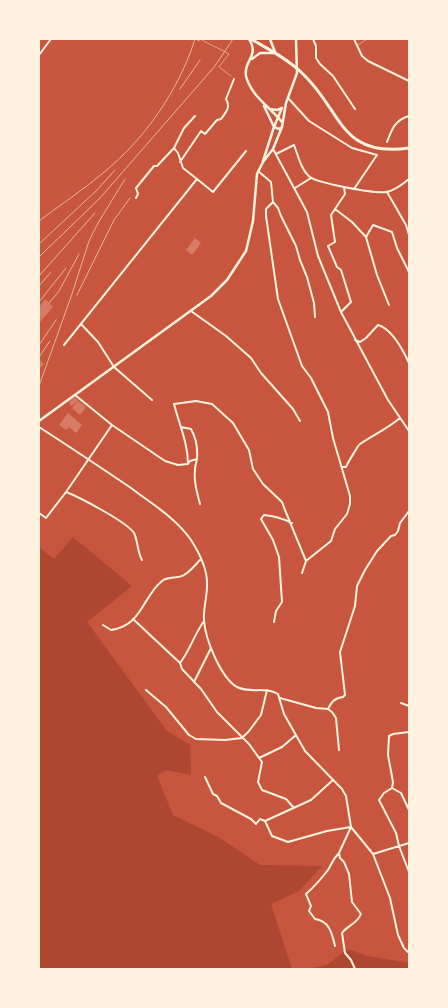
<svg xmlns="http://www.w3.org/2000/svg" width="448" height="1008" viewBox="0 0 448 1008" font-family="'Fira Sans',sans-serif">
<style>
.green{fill:#ae4732}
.building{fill:#d67c66}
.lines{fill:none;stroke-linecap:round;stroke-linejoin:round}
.path{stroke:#fff3e0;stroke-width:0.5}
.service{stroke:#fff3e0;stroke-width:0.5}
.minor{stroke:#fff3e0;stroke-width:2}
.primary{stroke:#fff3e0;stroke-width:2.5}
.trunk{stroke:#fff3e0;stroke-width:3}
.rail{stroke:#e9b49f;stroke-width:1}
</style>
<rect width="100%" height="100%" fill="#c8553d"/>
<path class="green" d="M73 537 132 586 87 622 167 731 190 745 191 775 166 770 157 776 173 815 220 838 260 865 322 866 299 891 271 904 292 969H39V547L54 559Z
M348 949 367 956 409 963V969H307L327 965Z"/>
<path class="building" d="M195 238 201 243 192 255 186 250Z
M45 299 53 307 39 323V307Z
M39 359 44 364 39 369Z
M75 397 78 401 71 406 69 402Z
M78 401 86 407 80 415 72 408Z
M68 413 82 425 76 433 69 427 66 430 59 425Z"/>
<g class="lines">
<path class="path" d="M195 39 199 41 200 39C210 45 219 48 229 54L219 67 231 76"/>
<path class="service" d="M358 45 367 39"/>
<path class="minor" d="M313 39 316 46V58L320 64 333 76 355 109
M354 39 362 56 368 61 409 81
M39 55 51 39
M288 98 309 121 352 148 377 155 354 189
M387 142C392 129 395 120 409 116
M174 148 178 153 183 168 197 179
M273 149 307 212 318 256 341 312 388 400 409 431
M276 154 294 145C298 155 301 170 310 177 318 183 374 194 386 192 394 191 403 184 409 179
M180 162 201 131 205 134 217 120 221 119C226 112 231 107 226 99L234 79
M258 171 271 182 273 202 266 209V216L278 299 302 366 311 378 328 412 333 438 350 496V504L347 514 335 529 331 541 306 561
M344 187 345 194 335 209 352 222 366 237 377 275 389 305
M295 188 311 178
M387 192 406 225 409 235
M136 198 138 194 136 188 154 166H157L174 148 184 128 195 116
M273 202 278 208 281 216 296 246 300 260 307 277 314 303 315 317
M335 209 331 215 335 242 328 246 337 267 341 270 351 302 342 311
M366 237 373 225 392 232 397 248 409 272
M191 311 226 336 251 358 261 373 293 409 300 421
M81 324 98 342 114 367 152 400
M355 340 360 342 366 338 378 325C392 329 403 350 409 363
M64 345 197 179 213 192 246 151
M75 395 112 425 165 461 178 465 188 464C188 443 179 424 174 404L196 401 212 404 233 423 249 450 253 469 263 484 282 502 285 510 306 561 302 573
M39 427C70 447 100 467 131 488 152 504 176 518 191 540 200 554 208 570 207 586 207 598 203 609 204 620 205 639 221 678 237 687 251 694 265 686 278 694L284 714 305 751 342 789 346 796 351 827 373 854 390 898 398 935 404 948 409 953
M181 427 191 429C196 438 198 448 197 459
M188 464 190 461 197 459C192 475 196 489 200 504
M342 467H346C347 464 359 444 360 444 373 435 387 429 400 418
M66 492C79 497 127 522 134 533 138 541 137 551 142 560
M39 513 46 518 66 492 112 425
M133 619 180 663 182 669 201 689 217 712 249 744 262 762 258 782 262 790 286 799 294 808
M274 622 276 611 282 602 279 557 273 540 261 519 264 515C275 516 282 518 292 523
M103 625 111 630C142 626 143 596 162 581 168 576 178 579 184 575 191 571 196 564 201 559
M180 663C190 650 194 635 204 621
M194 682 211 648
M146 690 166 707 189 735 196 739 225 740 242 738 249 731 261 715 267 690
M280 698 316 708 328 709 332 712 336 718 339 750
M401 703 409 706
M328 709C332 701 335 698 343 697L345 695 340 652 355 606 357 586 365 570 377 551 391 536 395 535 398 531 400 523 409 511
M259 758 282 747 296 735
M205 777 213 794 217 796 221 803 251 819 256 824 260 819 265 821 272 836 288 842 327 831 351 827
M392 788 384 793 379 800 396 833 399 846 409 872
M392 788 393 782 388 755 389 736 393 734 409 732
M392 788 401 793 409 810
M265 821 311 800 333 780
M351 827 339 853 340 858 344 862 349 874 352 902 361 914C357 924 348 925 342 933L345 953 351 960 355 969
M373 854 409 843
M335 946C332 934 330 921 315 919L309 911 311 906 306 894C314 887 321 879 328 870 332 863 333 859 339 853"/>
<path class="primary" d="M249 39C260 56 243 61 246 76 251 96 270 107 282 122
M270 39 275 52
M252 59 260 53H274
M270 109 277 110 282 108
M282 127 279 129 274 127 282 108
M263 161 274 127 264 106
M39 421 211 296 227 280 246 251 253 221 257 174 263 162 273 149 282 127 286 103 297 73 296 39"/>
<path class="trunk" d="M251 39C268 49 288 59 302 73 342 110 339 158 409 148"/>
<path class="rail" d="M180 89 200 60
M39 221C60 205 83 190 103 173 145 139 179 90 195 39
M39 244 97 190 115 170
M39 257 100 198 215 66 233 39
M39 276 95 213
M39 286 51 272
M77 295 114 220 130 198
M39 302 66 268
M49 303 59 291 79 254
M39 345 56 320
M39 357 50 341
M39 386 72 294 89 241 98 223 125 179"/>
</g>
<rect width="448" height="1008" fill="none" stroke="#fff3e0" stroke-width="80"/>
</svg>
